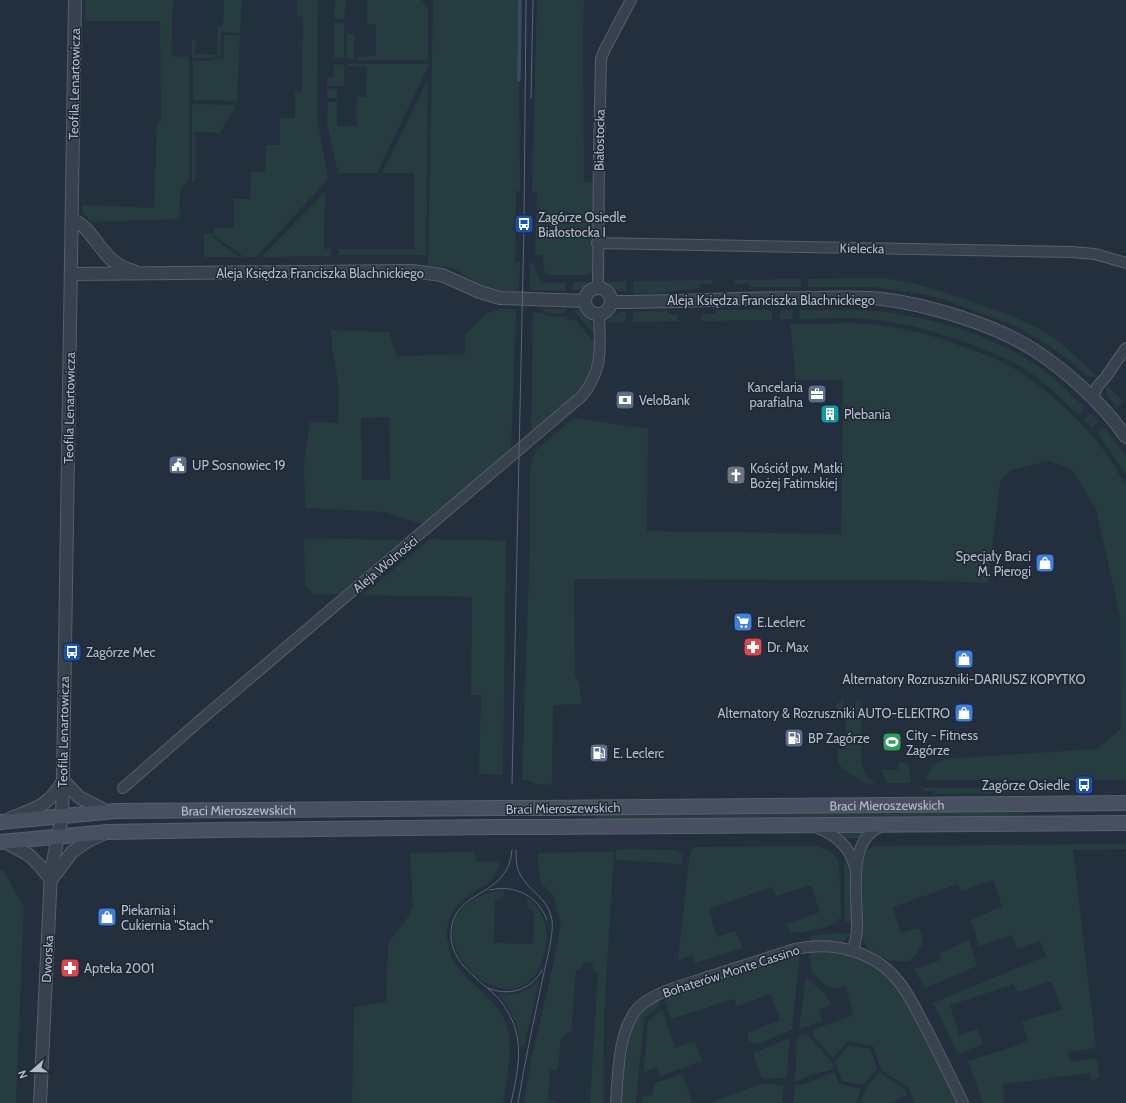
<svg xmlns="http://www.w3.org/2000/svg" width="1126" height="1103" viewBox="0 0 1126 1103" font-family="Cabin,sans-serif">
<style>
.green{fill:#263c3f;fill-rule:evenodd}
.lines{fill:none;stroke-linecap:round;stroke-linejoin:round}
.stream{stroke:#394c67;stroke-width:3.5}
.minor-casing{stroke:#565f6c;stroke-width:12}
.tertiary-casing{stroke:#565f6c;stroke-width:14}
.secondary-casing{stroke:#565f6c;stroke-width:16}
.minor{stroke:#38414e;stroke-width:10}
.tertiary{stroke:#38414e;stroke-width:12}
.secondary{stroke:#465061;stroke-width:14}
.tram{stroke:#5a6575;stroke-width:1}
.secondary-bridge-casing{stroke:#565f6c;stroke-width:16;stroke-linecap:butt}
.secondary-bridge{stroke:#465061;stroke-width:14}
.labels{text-anchor:middle;dominant-baseline:central;stroke-width:3;stroke-linejoin:round;paint-order:stroke}
.street-label{font-size:13px;fill:#b4bcc9;stroke:#1d2633}
.poi-label{font-size:13px;fill:#b4bcc9;stroke:#1d2633;text-anchor:start}
</style>
<rect width="100%" height="100%" fill="#242f3e"/>
<path class="green" d="M85 0H173L171 56 189 57V180L180 189 179 219 91 222 82 211 81 205 154 208 157 123 161 122 160 21H85Z
M224 0H242L240 33 221 32V56L208 58H192V39H195V54L217 55 218 26H223Z
M297 0H318L317 119 328 176 326 182 256 257H244L214 235V228H234V199H250L251 172H265L266 145H280V118H295V92L302 91 303 17 297 16Z
M335 0H346L344 19H334Z
M367 0H422L428 9V60H357V57L376 56V24H367Z
M433 0H520L519 83 520 186 521 191H516L515 254V261L520 262 519 291 489 290 453 268 428 266Z
M537 0H584L583 32 584 182 594 183 592 273 587 275H548L545 273 542 255H535L537 192 532 191Z
M334 23H344V58H334Z
M347 34H354V59H347Z
M224 35H240L237 101 193 100V61H207L223 58Z
M344 64V86H327V78H334V65Z
M347 64H428V67L377 173H338L337 168 327 123 328 102H337V126H357V97H366L367 67 347 66Z
M428 79 426 255H338V249H414V173H382Z
M327 88 337 89V98H327Z
M192 104 236 105 220 133 195 132V182H192Z
M325 192 324 249H331V256L261 257Z
M204 234H212V236L239 257H204Z
M530 262 534 264C535 268 536 273 538 277 542 286 558 282 566 282V291L530 290Z
M881 278C917 282 950 293 984 306 1005 313 1027 321 1046 333 1065 345 1081 362 1098 377H1089L1063 356 1040 340 1017 327 992 317 942 299 917 293 873 287H808V279Z
M801 279V287H749V283L735 284V280Z
M712 280V284H701L700 288 658 293H633V281Z
M626 281V293L615 289 607 282Z
M573 282H591C586 288 581 290 573 290Z
M498 309H516L511 451 421 524 385 512 305 508 304 463 310 422 338 423 339 388 332 347 331 330 389 332 397 356 465 354V334L486 314ZM389 417 390 480H362L361 418Z
M537 309H567L563 314 549 313 542 310Z
M574 309C586 312 592 320 594 333L591 331 575 312Z
M716 310H769L772 313V320L702 321V314H716Z
M783 310H793L792 319H780V313Z
M799 310C826 310 852 309 878 311 932 317 993 336 1038 366 1055 378 1069 393 1084 406L1083 410 1078 415C1063 400 1048 385 1031 373 1012 360 991 352 971 344 937 332 904 322 868 319 846 317 823 319 801 319L800 317Z
M667 311V314H678V321L635 322 633 321V312Z
M620 312H626L625 322 607 323 612 317Z
M533 313H541L548 316 567 317V320H575L590 337V341H594C594 349 595 358 593 366 587 390 549 417 531 434Z
M851 323C888 324 924 332 958 345 976 351 995 357 1011 367 1040 383 1077 416 1098 443 1109 456 1118 471 1126 486V780H925L933 765 945 759 1097 749 1121 729 1120 616 1096 509 1072 469 1049 461 1010 470 1000 482 988 583 904 580 574 579 575 676 580 685 581 704 553 705 552 781 550 785 537 784 528 780H522L530 541V470L535 451 574 418 648 429 647 531 841 534 843 380H796L790 324Z
M1107 386 1123 401 1117 407C1111 400 1104 395 1107 386Z
M1089 415H1093L1099 422 1092 427 1084 420Z
M1104 427 1126 456V475L1110 451 1098 434 1097 433Z
M304 538 402 540 339 594 314 595 305 584Z
M430 539 506 541 503 775 479 774 481 695H471L472 597 362 595Z
M844 698V706H856L857 699 861 704V762L865 774 875 783 865 784 843 769 838 763 837 749H845V744L846 743 845 709H837L836 705Z
M901 762H904L909 766 911 783H888L881 770H898L899 763Z
M1061 787 1062 792 935 794 932 791H926L922 788Z
M1126 809V811L1033 812 1002 817 605 820H596V813Z
M832 830H867L861 838H842Z
M1126 844V849L1073 850 1096 1048 1068 1052 1071 1062 1097 1058 1100 1077 1091 1082 1090 1073 1003 1084V1103H983L968 1061 1028 1042 1022 1021 1062 1010 1052 981 1018 992 1013 984 950 1005 959 1035 978 1029 983 1044 958 1054 933 1003 1046 956 1040 941 1017 949 1012 935 979 946 971 920 1002 906 993 880 961 891 958 884 893 907 901 933 919 928C928 943 919 951 909 962L887 960 868 949 862 937V857L863 849H869L875 846Z
M819 846 832 853 839 862 841 917 830 926 800 933 790 932 786 924 820 912 811 885 776 896 773 887 709 909 717 937 735 931 743 948 695 963 692 955 678 960 690 852 694 847Z
M626 849 677 850 683 856 681 864 615 860 616 850Z
M475 852 476 862 500 861C499 868 496 874 491 880 488 884 483 886 479 889 462 900 450 908 447 930 446 934 447 938 448 942 452 979 489 987 504 1019 515 1039 507 1081 503 1103H352L354 1007 386 1002 388 944 410 914 413 906 410 853Z
M614 852 604 1016 603 1103H590L598 972 595 971 593 969V963L583 962 582 968 580 970H576L571 1033H567L561 1038 558 1068 556 1070H550L548 1101H555L557 1103H524L532 1056 557 948 561 923 554 897 540 881 537 853Z
M844 854 851 864 852 924 845 921Z
M0 870H3L24 907 16 1103H0Z
M504 890C505 898 501 900 495 901L494 943 533 944 534 911C527 910 526 904 528 898 543 911 549 926 546 946 532 1034 434 968 456 918 465 900 485 892 504 890Z
M835 933 851 934 843 942 810 941 811 936Z
M969 940 977 966 925 988 914 969 941 960 940 953Z
M809 951 845 954 864 960 887 976 902 996 946 1080 957 1103H915L908 1087 881 1070 873 1046 848 1041 833 1058 813 1036 814 1029 854 1015 845 986 835 989 824 984 812 972Z
M800 954 792 1030 758 1044 749 1042 747 1033 780 1020 771 994 737 1006 734 999 671 1019 664 999Z
M806 978 827 995 831 1005 819 1010 822 1021 799 1029Z
M538 981 539 982 524 1046 520 1045C519 1026 512 1009 498 995L499 994C515 996 526 992 538 981Z
M658 999 660 1006 644 1018 636 1103H621L623 1075 632 1029 638 1014Z
M662 1010 675 1048 695 1041 702 1061 660 1076 657 1067 644 1072 648 1021Z
M806 1033 831 1061 834 1069 811 1075 795 1082 797 1041 800 1035Z
M790 1038 786 1078 764 1079 760 1075 753 1053Z
M849 1045 870 1049 877 1069 863 1085 842 1081 835 1061Z
M835 1072 839 1084 861 1089 856 1103H793L795 1085 804 1084Z
M879 1072 906 1091V1096L890 1103H860L865 1090Z
M683 1074 692 1103H642V1097L652 1095 655 1083Z
M762 1083 784 1086 782 1103H710Z"/>
<g class="lines">
<path class="stream" d="M519 80 520 0"/>
<g class="minor-casing">
<path id="minor" d="M597 243 1072 252 1095 254 1126 263
M598 288 599 149 601 59 604 51 631 0
M1093 399 1097 387 1105 378 1126 348
M123 788 204 717 582 396C604 369 600 347 599 314
M815 827C835 834 850 847 855 867
M853 950C855 943 857 936 857 929 858 899 845 837 883 826
M616 1103C618 1075 618 1032 637 1009 651 992 691 983 711 976 739 967 767 958 795 949 833 941 875 951 899 982 911 997 919 1016 928 1032 940 1056 952 1079 963 1103"/>
</g>
<g class="tertiary-casing">
<path id="tertiary" d="M72 220C89 225 98 248 112 260 118 265 126 269 134 271
M71 274 412 271 442 275 480 292 500 298 585 301
M585 301a13 13 0 1 1 26 0a13 13 0 1 1-26 0Z
M611 302C677 302 742 298 808 298 833 298 858 296 883 299 929 305 996 325 1034 350 1067 371 1104 405 1126 437
M63 780 79 797 106 811
M11 818C37 808 48 806 63 781
M3 841 29 855 41 867 51 880
M51 880 72 852 86 842 103 834
M40 1103 51 872 62 816 63 780 75 0"/>
</g>
<g class="secondary-casing">
<g id="secondary">
<path id="s1" d="M538 808 1126 803"/>
<path id="s2" d="M0 822 116 811 499 808"/>
<path d="M546 827 1126 823"/>
<path d="M0 842 108 832 220 830 493 827"/>
</g>
</g>
<use href="#minor" class="minor"/>
<use href="#tertiary" class="tertiary"/>
<use href="#secondary" class="secondary"/>
<path class="tram" d="M531 98 533 0
M512 784 524 224 526 0
M516 850C516 858 516 867 520 874 529 892 548 897 552 920 554 935 546 962 543 977 534 1019 525 1061 518 1103
M490 890C515 884 538 896 547 920
M488 988C508 997 532 990 542 970
M511 1103C516 1078 523 1053 515 1028 512 1018 506 1008 499 999 480 979 450 964 451 933 452 888 509 899 512 850"/>
<g class="secondary-bridge-casing">
<path id="secondary-bridge" d="M499 808H538
M493 827H546"/>
</g>
<use href="#secondary-bridge" class="secondary-bridge"/>
</g>
<defs>
<g id="bus-square" transform="scale(1)"><rect x="-9" y="-9" width="18" height="18" rx="4" fill="#1a4fb4" stroke="#1d2633"/><path d="M-5-6H5V4H4V6H2V4H-2V6H-4V4H-5ZM-3.5-4V0h7V-4ZM-3.5 1.2v1.5H-2V1.2ZM2 1.2v1.5H3.5V1.2Z" fill="#fff"/></g>
<g id="office-square" transform="scale(1)"><rect x="-9" y="-9" width="18" height="18" rx="4" fill="#5c6f8a" stroke="#1d2633"/><path d="M-6-3h4V-5.5h4V-3h4V5H-6ZM-1-4.5V-3h2v-1.5ZM-6 0V1H6V0Z" fill="#fff"/></g>
<g id="bank-square" transform="scale(1)"><rect x="-9" y="-9" width="18" height="18" rx="4" fill="#5c6f8a" stroke="#1d2633"/><path d="M-6-4H6V4H-6ZM0-2.3a2.3 2.3 0 1 0 0 4.6a2.3 2.3 0 1 0 0-4.6Z" fill="#fff"/></g>
<g id="building-square" transform="scale(1)"><rect x="-9" y="-9" width="18" height="18" rx="4" fill="#0f9aa8" stroke="#1d2633"/><path d="M-4-6H4V6H1V3H-1V6H-4ZM-2.5-4.3h1.7v1.8h-1.7ZM.8-4.3h1.7v1.8H.8ZM-2.5-1h1.7V.8h-1.7ZM.8-1h1.7V.8H.8Z" fill="#fff"/></g>
<g id="civic-square" transform="scale(1)"><rect x="-9" y="-9" width="18" height="18" rx="4" fill="#5c6f8a" stroke="#1d2633"/><path d="M-.6-6.5H3V-4.5H.6V-3L4-1V1h2V6H-6V1h2V-1L-.6-3ZM-1.2 2.5V6h2.4V2.5Z" fill="#fff"/></g>
<g id="church-square" transform="scale(1)"><rect x="-9" y="-9" width="18" height="18" rx="4" fill="#6b7280" stroke="#1d2633"/><path d="M-1.2-6h2.4v3.5h3.3v2.4h-3.3V6h-2.4V-.1h-3.3v-2.4h3.3Z" fill="#fff"/></g>
<g id="shop-square" transform="scale(1)"><rect x="-9" y="-9" width="18" height="18" rx="4" fill="#3f7fe0" stroke="#1d2633"/><path d="M-5-2.5h2.3a2.7 3.5 0 0 1 5.4 0H5L5.5 6h-11ZM-1.5-2.5h3a1.5 2.3 0 0 0-3 0Z" fill="#fff"/></g>
<g id="supermarket-square" transform="scale(1)"><rect x="-9" y="-9" width="18" height="18" rx="4" fill="#3f7fe0" stroke="#1d2633"/><path d="M-6-5.5h2.5l.6 2H6L4.5 2H-2.5L-4.4-4H-6ZM-1.5 3.2a1.3 1.3 0 1 0 .1 0ZM3 3.2a1.3 1.3 0 1 0 .1 0Z" fill="#fff"/></g>
<g id="pharmacy-square" transform="scale(1)"><rect x="-9" y="-9" width="18" height="18" rx="4" fill="#e0444e" stroke="#1d2633"/><path d="M-2-6h4v4h4v4h-4v4h-4v-4h-4v-4h4Z" fill="#fff"/></g>
<g id="fuel-square" transform="scale(1)"><rect x="-9" y="-9" width="18" height="18" rx="4" fill="#5c6f8a" stroke="#1d2633"/><path d="M-5.5-6h7V0h2V4h1.3V-2.5L3-4.5l.8-.8L6-3V5H2.5V1h-1V6h-7ZM-4.2-4.7v3.2H.2V-4.7Z" fill="#fff"/></g>
<g id="stadium-square" transform="scale(1)"><rect x="-9" y="-9" width="18" height="18" rx="4" fill="#2e9e5b" stroke="#1d2633"/><path d="M0-5a6.5 5 0 1 0 0 10a6.5 5 0 1 0 0-10ZM-3.5-1.8h7v3.6h-7Z" fill="#fff"/></g>
</defs>
<g fill-rule="evenodd">
<use href="#bus-square" x="524" y="224"/>
<use href="#office-square" x="817" y="394"/>
<use href="#bank-square" x="625" y="400"/>
<use href="#building-square" x="830" y="414"/>
<use href="#civic-square" x="178" y="465"/>
<use href="#church-square" x="736" y="475"/>
<use href="#shop-square" x="1045" y="563"/>
<use href="#supermarket-square" x="743" y="622"/>
<use href="#pharmacy-square" x="753" y="647"/>
<use href="#bus-square" x="72" y="652"/>
<use href="#shop-square" x="964" y="659"/>
<use href="#shop-square" x="964" y="713"/>
<use href="#fuel-square" x="794" y="738"/>
<use href="#stadium-square" x="892" y="742"/>
<use href="#fuel-square" x="599" y="753"/>
<use href="#bus-square" x="1084" y="785"/>
<use href="#shop-square" x="107" y="917"/>
<use href="#pharmacy-square" x="70" y="968"/>
</g>
<g class="labels">
<g class="street-label">
<text transform="translate(74 84) rotate(-89)">Teofila Lenartowicza</text>
<text transform="translate(599 140) rotate(-89)">Białostocka</text>
<text transform="translate(862 248) rotate(1)">Kielecka</text>
<text x="320" y="273">Aleja Księdza Franciszka Blachnickiego</text>
<text x="771" y="300">Aleja Księdza Franciszka Blachnickiego</text>
<text transform="translate(69 408) rotate(-89)">Teofila Lenartowicza</text>
<text transform="translate(385 564) rotate(-40)">Aleja Wolności</text>
<text transform="translate(63 732) rotate(-89)">Teofila Lenartowicza</text>
<text stroke="none"><textPath href="#s1" startOffset="349">Braci Mieroszewskich</textPath></text>
<text transform="translate(563 808) rotate(-1)">Braci Mieroszewskich</text>
<text stroke="none"><textPath href="#s2" startOffset="239">Braci Mieroszewskich</textPath></text>
<text transform="translate(47 959) rotate(-87)">Dworska</text>
<text transform="translate(731 971) rotate(-18)">Bohaterów Monte Cassino</text>
</g>
<g class="poi-label">
<text x="538" y="217">Zagórze Osiedle<tspan x="538" dy="15">Białostocka I</tspan></text>
<text x="803" y="387" text-anchor="end">Kancelaria<tspan x="803" dy="15">parafialna</tspan></text>
<text x="639" y="400">VeloBank</text>
<text x="844" y="414">Plebania</text>
<text x="192" y="465">UP Sosnowiec 19</text>
<text x="750" y="468">Kościół pw. Matki<tspan x="750" dy="15">Bożej Fatimskiej</tspan></text>
<text x="1031" y="556" text-anchor="end">Specjały Braci<tspan x="1031" dy="15">M. Pierogi</tspan></text>
<text x="757" y="622">E.Leclerc</text>
<text x="767" y="647">Dr. Max</text>
<text x="86" y="652">Zagórze Mec</text>
<text x="964" y="679" text-anchor="middle">Alternatory Rozruszniki-DARIUSZ KOPYTKO</text>
<text x="950" y="713" text-anchor="end">Alternatory &amp; Rozruszniki AUTO-ELEKTRO</text>
<text x="906" y="735">City - Fitness<tspan x="906" dy="15">Zagórze</tspan></text>
<text x="808" y="738">BP Zagórze</text>
<text x="613" y="753">E. Leclerc</text>
<text x="1070" y="785" text-anchor="end">Zagórze Osiedle</text>
<text x="121" y="910">Piekarnia i<tspan x="121" dy="15">Cukiernia "Stach"</tspan></text>
<text x="84" y="968">Apteka 2001</text>
</g>
</g>
<g transform="translate(32 1071) rotate(250)" stroke="#1d2633" stroke-width="3" paint-order="stroke">
<path d="M0-3L7 15L0 10L-7 15Z" fill="#b4bcc9"/>
<text y="-6" font-size="11" font-weight="bold" text-anchor="middle" fill="#b4bcc9">N</text>
</g>
</svg>
